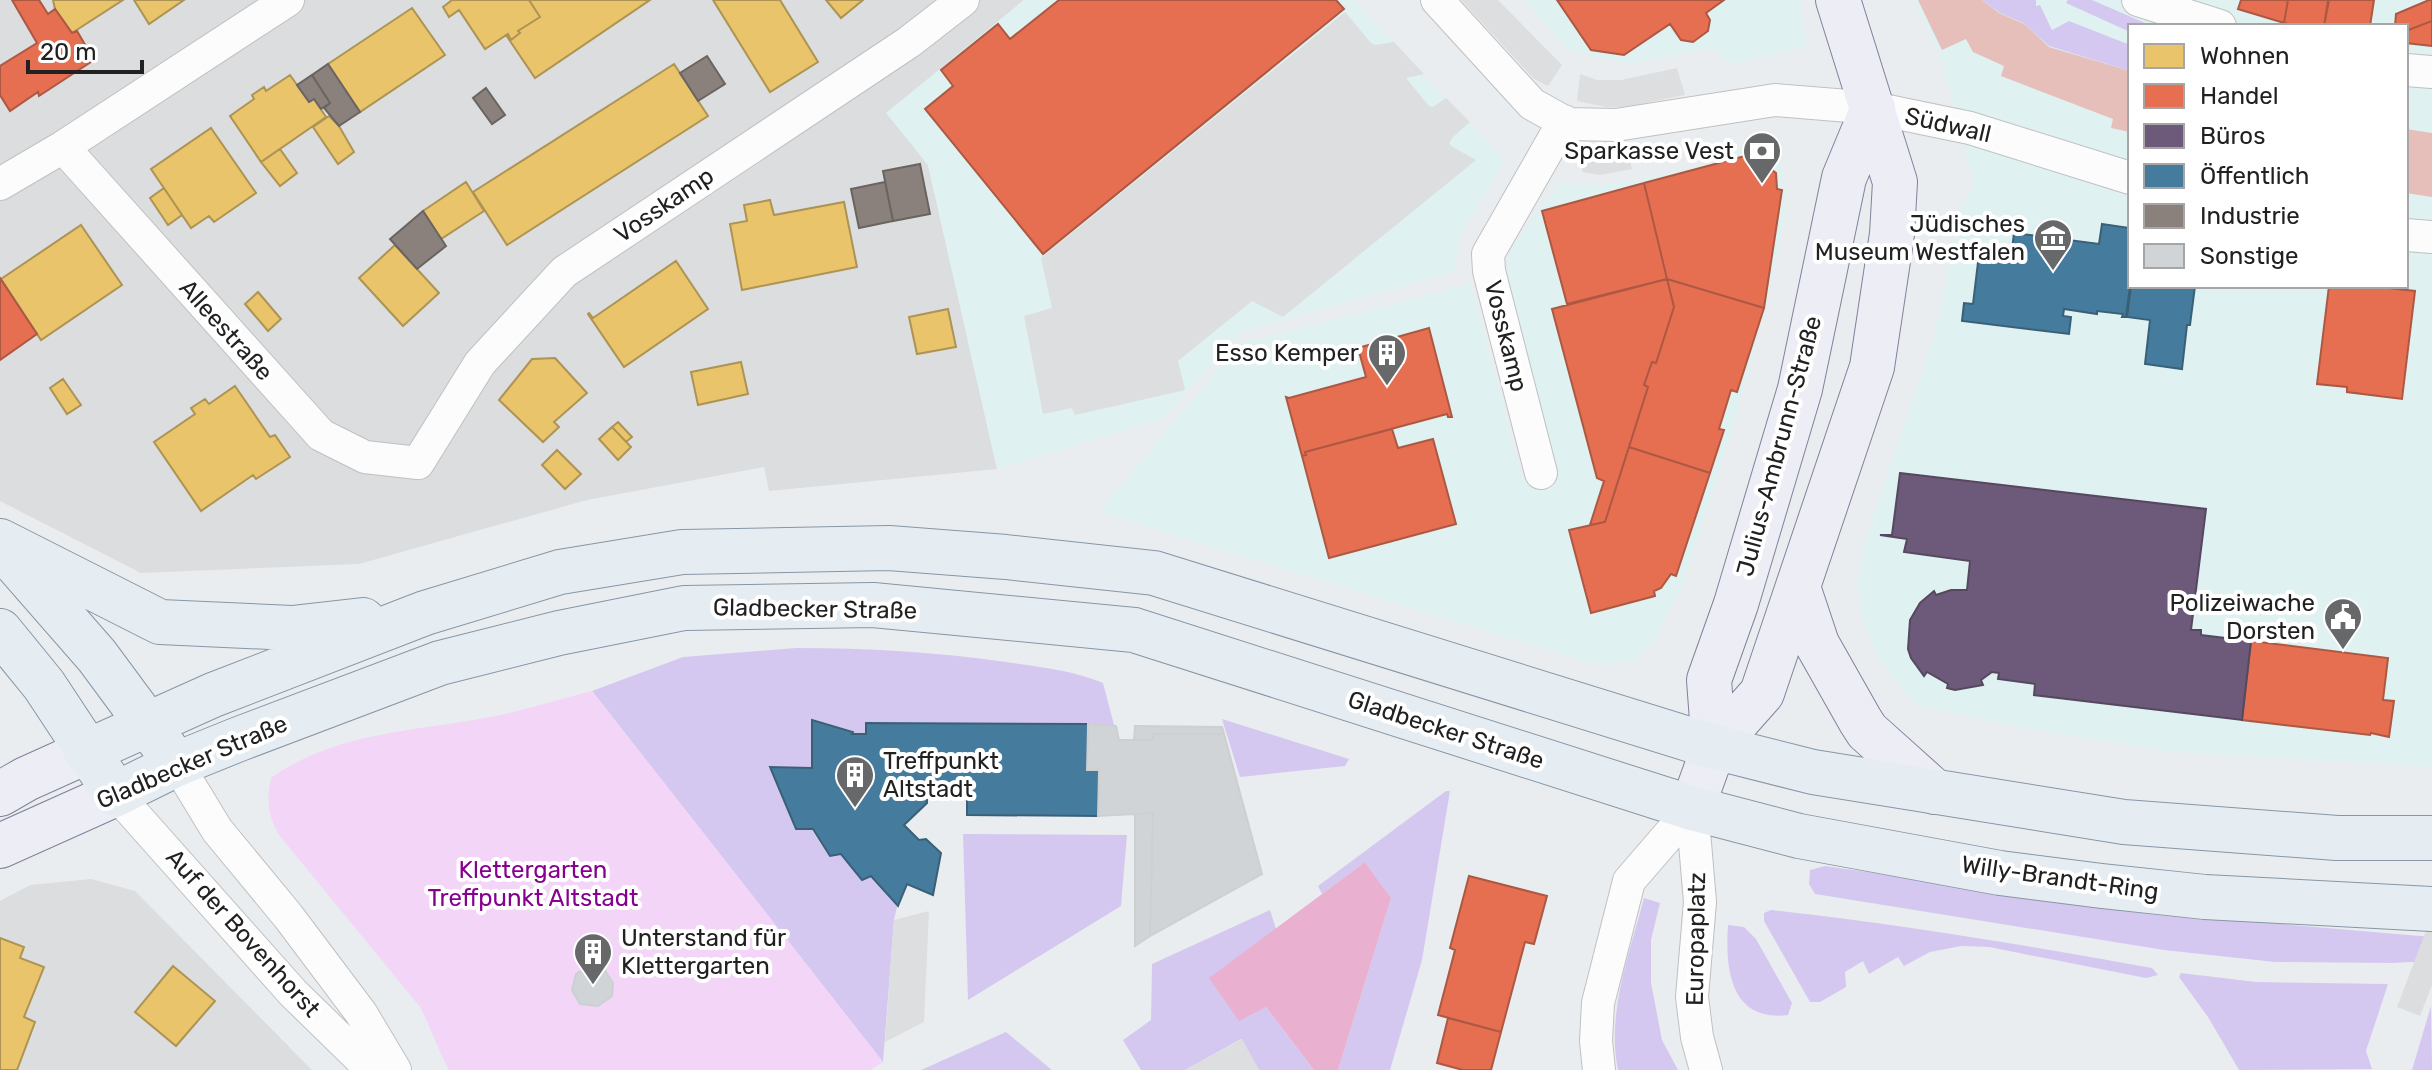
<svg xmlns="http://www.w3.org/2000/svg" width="2432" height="1070" viewBox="0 0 2432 1070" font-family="Rubik,sans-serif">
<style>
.residential{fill:#dbddde}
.commercial{fill:#dff1f0;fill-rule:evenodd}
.grass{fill:#d5c8f0}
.park{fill:#f3d5f8}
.pitch{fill:#e9b0d0}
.parking{fill:#dddedf}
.water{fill:#e6beba}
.pier{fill:#dcddde}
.homes{fill:#e9c46a;stroke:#ad9354;stroke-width:2}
.shops{fill:#e76f51;stroke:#ac5843;stroke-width:2}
.offices{fill:#6d597a;stroke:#56485f;stroke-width:2}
.public{fill:#457b9d;stroke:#3a6078;stroke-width:2}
.industry{fill:#8a817c;stroke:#6a6461;stroke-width:2}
.building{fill:#d1d4d6;stroke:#cbd0d3;stroke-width:2}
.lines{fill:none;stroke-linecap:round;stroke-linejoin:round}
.street-casing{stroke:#bfc0c1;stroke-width:34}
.secondary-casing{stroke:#80829b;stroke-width:46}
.primary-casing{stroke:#8696a6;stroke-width:46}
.street{stroke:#fcfcfd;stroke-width:32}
.secondary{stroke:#ecedf5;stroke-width:44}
.primary{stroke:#e6edf2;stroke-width:44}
.labels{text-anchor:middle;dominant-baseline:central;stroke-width:8;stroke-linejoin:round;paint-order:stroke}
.street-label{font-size:24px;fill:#212121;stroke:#fff}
.poi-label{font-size:24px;fill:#212121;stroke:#fff;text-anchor:end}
.park-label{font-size:24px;fill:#86018e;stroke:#fff}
</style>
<rect width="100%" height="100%" fill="#eaedef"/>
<path class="residential" d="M0 0H1024L887 113 928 165 997 469 769 491 764 467 587 500 359 564 141 573 0 501Z
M91 879 135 891 312 1070H0V901L30 885Z"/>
<path class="commercial" d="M1024 0H1354L1501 156 1503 165 1496 177 1460 234 1455 271 1241 332 1162 419 997 469 928 165 886 113Z
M1523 0H1800L1806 47 1731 64 1711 48 1631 64 1570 51Z
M1913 0H2432V767L2175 752 2022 728 1916 705 1877 657 1861 613 1857 581 1867 534 1934 336 1961 213 1974 182 1940 54ZM2130 26H2406V286H2130Z
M1765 147 1777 155 1784 175 1786 210 1766 309 1719 474 1682 588 1651 644 1633 660 1609 665 1593 664 1099 512 1239 344 1471 284 1522 478 1557 469 1507 274 1506 265 1511 248 1559 183 1603 185 1635 181 1694 168 1741 149Z"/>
<path class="grass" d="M1982 0H2036V6L2040 5 2052 30 2069 21 2130 45V71L2049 46 2023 23 2000 13Z
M2068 0H2092L2152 26H2130V32L2066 3Z
M796 648C867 648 936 652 1006 662 1038 667 1073 670 1103 683L1114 725 867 722 866 734H853V731L812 719 811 767H768L773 772 795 830H812L829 856 841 855 862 880 871 877 896 902 897 907 894 920 883 1062 592 691 683 657Z
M1222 719 1349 759 1345 766 1240 777Z
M1446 791H1450L1422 960 1390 1070H1338L1391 898 1365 862 1322 894 1318 886Z
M963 834 1127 835 1121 906 968 1000Z
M1825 866 2166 914 2432 937V961L2392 963 2275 962 2164 950 1815 894 1809 884 1810 870Z
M1644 898 1660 903 1651 940V983L1662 1040 1678 1070H1618C1606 1013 1630 953 1644 898Z
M1270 910 1276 929 1210 978 1266 1007 1314 1070H1259L1241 1039 1185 1070H1141L1123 1040 1151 1020 1152 964Z
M1771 910C1899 924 2025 945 2152 968L2158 975 2146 978 1989 947 1961 946 1930 952 1904 966 1898 957 1869 974 1863 961 1845 972 1846 987 1820 1002H1810L1764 921V913Z
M1728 925 1744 927 1756 939 1792 1003 1788 1015C1730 1022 1725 969 1728 925Z
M2181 973 2256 982 2388 984 2366 1051 2372 1069 2239 1070 2208 1017 2179 977Z
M2431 1006 2432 1070H2412Z
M1006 1032 1052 1070H921Z"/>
<path class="park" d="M592 691 883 1062 870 1070H449C438 1050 431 1028 420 1007L279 835C268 815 266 801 271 778 336 731 420 731 496 716 528 709 560 699 592 691Z"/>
<path class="pitch" d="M1365 862 1391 898 1338 1070H1314L1266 1007 1239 1021 1209 978Z"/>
<path class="parking" d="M1461 0H1498L1562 65 1548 86 1534 79Z
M1345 12 1371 43 1375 45 1394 42 1424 74 1406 78 1429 106 1433 107 1446 98 1470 122 1453 137 1449 143 1451 146 1476 160 1283 317 1252 301 1178 361 1185 390 1075 415 1072 408 1043 414 1024 316 1052 308 1041 258Z
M1677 68 1685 95 1625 107H1606L1577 101 1580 74 1597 80H1621Z
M1626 145 1632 169 1600 175 1582 172 1584 150Z
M929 911 924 1022 885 1042 894 920Z
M1242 1039 1259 1070H1185Z"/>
<path class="water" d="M1918 0H1982L1999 13 2024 24 2049 47 2130 71V132L2111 128 2113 119 2001 76 2004 66 1973 52 1966 39 1942 50Z
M2406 129 2432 133V197L2406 193Z"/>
<path class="pier" d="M2432 915V985L2420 1016 2397 1007Z"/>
<path class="homes" d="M53 0H123L72 33 55 9Z
M134 0H184L149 24Z
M529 0 540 17 518 31 520 33 511 40 508 34 485 49 459 10 449 17 443 7 452 0Z
M529 0H650L535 78 506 35 508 34 511 40 520 33 518 31 540 17Z
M713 0H780L818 62 770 92Z
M826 0H863L841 18Z
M412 8 445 55 360 112 328 64Z
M674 64 708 116 507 245 473 192Z
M290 75 309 102 314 99 326 117 261 162 230 116 254 99 252 95 264 87 266 91Z
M329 116 339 126 354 152 338 164 313 127Z
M211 128 256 193 214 222 209 216 191 228 151 169Z
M280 149 297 173 280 186 261 162Z
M466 182 484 211 441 239 423 211Z
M164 188 182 215 168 225 150 198Z
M770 200 774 215 844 202 857 267 742 290 730 224 747 221 744 205Z
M81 225 122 285 41 340 1 279Z
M395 245 439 293 403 326 359 278Z
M676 261 708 309 624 367 588 314 589 313 593 318Z
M258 292 281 319 268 331 245 304Z
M948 309 956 347 917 354 909 317Z
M555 358 587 393 554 422 559 427 543 442 499 400 532 359Z
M741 362 748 394 698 405 691 372Z
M63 379 81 405 67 414 50 388Z
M235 386 270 437 275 435 290 457 256 479 253 475 201 511 154 442 195 414 191 408 205 399 209 404Z
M618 422 632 437 626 442 612 427Z
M612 427 631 447 618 460 599 439Z
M557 450 581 474 565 489 542 465Z
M0 938 24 947 20 958 44 967 24 1017 35 1022 17 1070H0Z
M173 966 215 1001 176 1046 135 1012Z"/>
<path class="shops" d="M12 0H39L48 14 55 9 72 33 77 31 94 60 39 96 38 92 10 111 0 95V66L37 43Z
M1059 0H1336L1344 9 1043 254 925 109 953 86 941 70 998 24 1010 39Z
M1557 0H1724L1706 13 1710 20 1708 31 1693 42 1681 40 1670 24 1624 55 1591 50Z
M2241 0H2288L2284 23 2238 9Z
M2288 0H2328L2324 26H2300L2284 23Z
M2329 0H2374L2370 26H2324Z
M2429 0H2432V21L2406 31V26H2395L2396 14Z
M2432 21V46L2406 43V31Z
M1745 156 1747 162 1763 163 1776 173 1777 189 1782 190 1764 308 1667 279 1644 183Z
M1644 183 1667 279 1567 304 1542 211Z
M0 278 37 334 0 360Z
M1667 279 1764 308 1737 392 1731 390 1719 429 1724 430 1710 473 1629 447 1648 387 1644 385 1652 362 1656 363 1674 307Z
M1667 279 1674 307 1656 363 1652 362 1644 385 1648 387 1605 522 1590 525 1604 481 1597 478 1552 309Z
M2329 286H2370L2415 291 2402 399 2347 392V387L2317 384Z
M1429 328 1452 417H1448L1447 414 1305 452 1306 455 1302 456 1286 397 1289 398 1366 377 1358 348Z
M1392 429 1398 448 1433 439 1456 524 1329 558 1302 456 1306 455 1305 452Z
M1629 447 1710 473 1676 576 1671 574 1661 588 1654 591 1655 596 1591 613 1569 530 1605 522Z
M2251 641 2388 658 2383 700 2394 701 2389 737 2371 733 2370 735 2242 720Z
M1469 876 1547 896 1534 944 1525 942 1501 1032 1438 1015 1455 950 1450 948Z
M1448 1018 1501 1032 1491 1070H1463L1437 1063Z"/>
<path class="offices" d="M1900 473 2206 509 2191 630H2201V635L2251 641 2242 720 2034 695 2035 684 1998 679 1999 673 1992 672 1981 680 1983 685 1955 690 1947 688 1948 684 1927 672 1924 676 1911 658 1908 649 1910 620 1920 603 1934 591 1936 595 1951 590H1967L1970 561 1904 552 1907 539 1880 535H1892Z"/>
<path class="public" d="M2102 224 2130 228V286L2126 317H2122L2123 314 2097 311V314L2064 309 2063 316 2071 317 2069 334 1962 321 1964 303 1973 304 1979 254 2011 258 2014 233 2099 244Z
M2131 286H2195L2190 325H2187L2182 369 2145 364 2150 320 2127 317Z
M812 720 853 732 852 734H866V723L1088 724 1087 770H1099L1098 816 967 815V786H927V803L904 825 919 840 926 839 941 853 933 895 907 884 898 906 871 876 862 880 841 854 830 856 813 829H796L770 767 812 768Z"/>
<path class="industry" d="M707 56 725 84 698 101 680 73Z
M328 64 360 112 339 126 324 108 330 103 312 75Z
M312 75 330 103 321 109 314 99 309 102 297 85Z
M486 88 505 115 492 124 473 98Z
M920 164 930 214 893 221 883 171Z
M885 182 893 221 859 228 851 189Z
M423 211 446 246 417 269 390 239Z"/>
<path class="building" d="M1088 724 1116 726 1119 740H1153V734H1224L1262 874 1150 936 1153 813 1098 816 1099 770H1087Z
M1135 726 1222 727 1224 734H1153V740H1134Z
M1153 813 1150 936 1135 946V814Z
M591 965 604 969 613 983 612 996 598 1006 580 1004 572 990 576 974Z"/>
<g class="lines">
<g class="street-casing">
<path id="street" d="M1437 0 1532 104 1568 124 1616 125 1775 100 1873 108 1970 128 2130 178
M2138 0 2220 26
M2406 70 2432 72
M63 147 321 435 365 457 418 463 480 363 564 272 909 42 963 0
M0 184 63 147 288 0
M2406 235 2432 237
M1541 473 1489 271 1488 254 1564 121
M177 764 217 830 288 916 361 1013 395 1070
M116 794 293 993 372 1070
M1692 808 1700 902 1692 997 1697 1037 1706 1070
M1599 1070 1596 1041 1598 1003 1629 881 1692 808"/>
</g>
<g class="secondary-casing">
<path id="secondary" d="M1798 587 1817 644 1860 720 1867 731 1935 792
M1714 747 1709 680 1736 604 1800 389 1844 178 1873 108
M0 794 26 779 86 752
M1692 808 1714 747 1762 693 1872 367 1892 234 1895 182 1838 0
M0 846 116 794"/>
</g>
<g class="primary-casing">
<path id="primary" d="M0 541 160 622 292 628 363 620
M7 553 97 656 165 748
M0 631 44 685 116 794 177 764 239 739 440 663 559 633 684 608 873 605 1134 630 1692 808 1799 836 2000 873 2102 886 2205 897 2432 909
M86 752 213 695 425 613 560 572 682 552 889 548 1006 557 1154 573 1714 747 1813 772 2124 822 2337 838H2432"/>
</g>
<use href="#street" class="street"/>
<use href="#secondary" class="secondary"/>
<use href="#primary" class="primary"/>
</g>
<defs>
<g id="bank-pin" transform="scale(2)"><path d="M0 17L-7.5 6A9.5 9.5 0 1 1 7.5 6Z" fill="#676869" stroke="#fff"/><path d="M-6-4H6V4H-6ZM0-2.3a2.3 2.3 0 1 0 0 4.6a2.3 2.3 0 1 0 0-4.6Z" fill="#fff"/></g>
<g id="museum-pin" transform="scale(2)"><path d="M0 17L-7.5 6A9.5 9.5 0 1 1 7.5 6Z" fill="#676869" stroke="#fff"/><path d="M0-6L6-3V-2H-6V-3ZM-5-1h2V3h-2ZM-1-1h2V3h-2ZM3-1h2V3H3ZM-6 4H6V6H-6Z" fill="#fff"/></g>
<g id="building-pin" transform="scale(2)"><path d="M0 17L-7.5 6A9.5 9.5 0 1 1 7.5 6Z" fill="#676869" stroke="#fff"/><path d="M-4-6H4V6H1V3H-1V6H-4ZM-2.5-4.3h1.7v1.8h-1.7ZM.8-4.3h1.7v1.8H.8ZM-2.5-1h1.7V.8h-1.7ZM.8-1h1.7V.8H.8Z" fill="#fff"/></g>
<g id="civic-pin" transform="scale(2)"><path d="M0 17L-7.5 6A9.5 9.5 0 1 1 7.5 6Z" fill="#676869" stroke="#fff"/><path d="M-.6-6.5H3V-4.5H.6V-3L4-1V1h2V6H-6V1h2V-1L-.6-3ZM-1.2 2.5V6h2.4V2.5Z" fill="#fff"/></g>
</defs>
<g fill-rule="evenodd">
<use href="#bank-pin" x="1762" y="151"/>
<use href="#museum-pin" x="2053" y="238"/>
<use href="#building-pin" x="1387" y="353"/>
<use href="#civic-pin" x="2343" y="617"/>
<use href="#building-pin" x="855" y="775"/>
<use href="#building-pin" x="593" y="952"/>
</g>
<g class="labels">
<g class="street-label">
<text transform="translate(1948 125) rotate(13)">Südwall</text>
<text transform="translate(664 205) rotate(-34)">Vosskamp</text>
<text transform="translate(226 330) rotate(48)">Alleestraße</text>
<text transform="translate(1506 336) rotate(76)">Vosskamp</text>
<text transform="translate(1779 446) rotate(-75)">Julius-Ambrunn-Straße</text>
<text transform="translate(815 609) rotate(1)">Gladbecker Straße</text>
<text transform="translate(1446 730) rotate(18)">Gladbecker Straße</text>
<text transform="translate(192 762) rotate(-23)">Gladbecker Straße</text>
<text transform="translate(2060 878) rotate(8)">Willy-Brandt-Ring</text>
<text transform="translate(243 933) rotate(48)">Auf der Bovenhorst</text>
<text transform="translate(1696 939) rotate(-89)">Europaplatz</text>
</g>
<g class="poi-label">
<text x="1734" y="151">Sparkasse Vest</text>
<text x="2025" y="224">Jüdisches<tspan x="2025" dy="28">Museum Westfalen</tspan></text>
<text x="1359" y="353">Esso Kemper</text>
<text x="2315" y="603">Polizeiwache<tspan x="2315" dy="28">Dorsten</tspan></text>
<text x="883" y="761" text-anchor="start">Treffpunkt<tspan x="883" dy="28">Altstadt</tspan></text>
<text x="621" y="938" text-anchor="start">Unterstand für<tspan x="621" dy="28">Klettergarten</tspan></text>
</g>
<g class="park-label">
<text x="533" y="870">Klettergarten<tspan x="533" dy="28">Treffpunkt Altstadt</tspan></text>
</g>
</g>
<rect x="2128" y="24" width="280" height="264" fill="#ffffff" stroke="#a6a6a6" stroke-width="2"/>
<rect x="2144" y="44" width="40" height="24" fill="#e9c46a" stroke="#a6a6a6" stroke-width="2"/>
<text x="2200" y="64" font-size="24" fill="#212121">Wohnen</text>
<rect x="2144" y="84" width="40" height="24" fill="#e76f51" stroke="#a6a6a6" stroke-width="2"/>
<text x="2200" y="104" font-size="24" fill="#212121">Handel</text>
<rect x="2144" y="124" width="40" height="24" fill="#6d597a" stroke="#a6a6a6" stroke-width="2"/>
<text x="2200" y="144" font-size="24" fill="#212121">Büros</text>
<rect x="2144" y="164" width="40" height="24" fill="#457b9d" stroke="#a6a6a6" stroke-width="2"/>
<text x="2200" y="184" font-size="24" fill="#212121">Öffentlich</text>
<rect x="2144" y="204" width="40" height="24" fill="#8a817c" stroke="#a6a6a6" stroke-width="2"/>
<text x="2200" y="224" font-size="24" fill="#212121">Industrie</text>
<rect x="2144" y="244" width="40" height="24" fill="#d1d4d6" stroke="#a6a6a6" stroke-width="2"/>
<text x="2200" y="264" font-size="24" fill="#212121">Sonstige</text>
<path d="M28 60v12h114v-12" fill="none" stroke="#212121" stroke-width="4"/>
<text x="40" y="60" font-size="24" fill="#212121" stroke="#ffffff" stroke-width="6" paint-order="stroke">20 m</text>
</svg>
